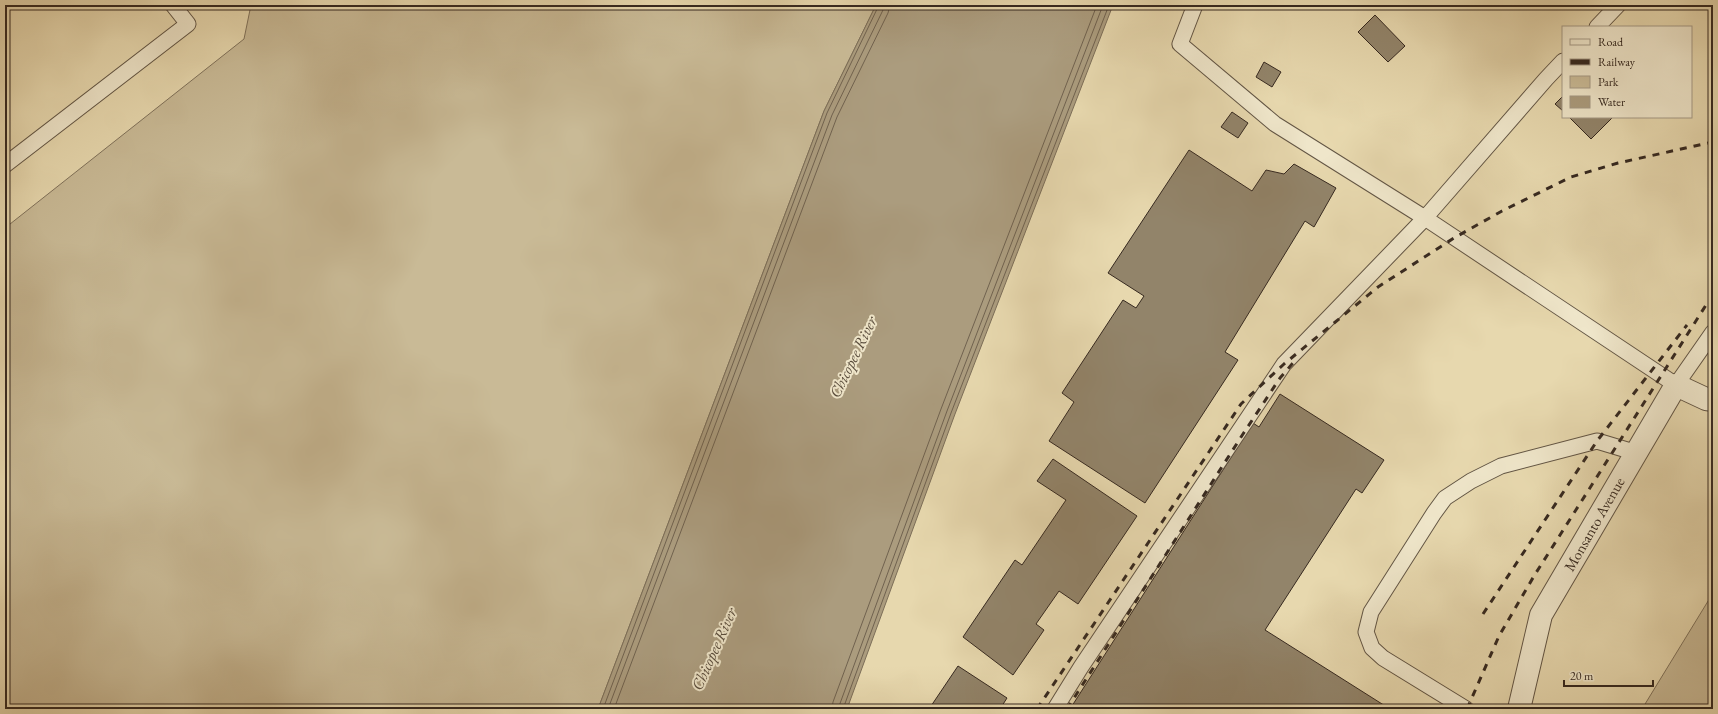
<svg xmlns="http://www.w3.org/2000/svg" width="1718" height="714" viewBox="0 0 1718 714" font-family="'EB Garamond',serif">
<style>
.green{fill:#c9ba96;stroke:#80725b}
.water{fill:#ab9c7e;stroke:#7c6e58}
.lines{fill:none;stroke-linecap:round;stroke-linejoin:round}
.shore{stroke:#70624f;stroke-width:1}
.building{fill:#92846a;stroke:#362920}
.service-casing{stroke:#625544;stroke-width:17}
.minor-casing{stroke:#625544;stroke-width:24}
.service{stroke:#efe6ca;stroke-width:15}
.minor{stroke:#efe6ca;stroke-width:22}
.rail{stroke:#362920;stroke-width:3;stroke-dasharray:7 7;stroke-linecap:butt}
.labels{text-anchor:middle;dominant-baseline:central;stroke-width:4;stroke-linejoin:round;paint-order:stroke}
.street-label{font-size:15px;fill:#362920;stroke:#efe6ca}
.water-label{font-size:16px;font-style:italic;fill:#594c3c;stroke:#efe6ca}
</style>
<rect width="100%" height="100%" fill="#e7d8ae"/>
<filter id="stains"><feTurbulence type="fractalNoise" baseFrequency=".005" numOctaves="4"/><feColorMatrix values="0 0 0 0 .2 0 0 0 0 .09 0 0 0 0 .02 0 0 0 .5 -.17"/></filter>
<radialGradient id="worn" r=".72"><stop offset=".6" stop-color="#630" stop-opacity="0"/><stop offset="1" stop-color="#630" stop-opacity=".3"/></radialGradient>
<path class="green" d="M251 5H876L824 111 598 709H5V228L244 39Z
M1713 593V709H1642Z"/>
<path class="water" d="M876 5H1113L955 414 847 709H598L824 111Z"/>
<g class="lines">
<path class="shore" d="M603 709 827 113 879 5
M608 709 832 115 883 10 884 5
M614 709 837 117 888 13 890 5
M832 709 833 702 941 409 1097 5
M838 709 947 411 1103 5
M843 709 951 413 1109 5"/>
</g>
<path class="building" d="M1375 15 1405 46 1388 62 1358 32Z
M1264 62 1281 72 1272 87 1256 77Z
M1563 96V111L1555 104Z
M1232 112 1248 123 1238 138 1221 127Z
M1569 117H1613L1591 139Z
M1189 150 1252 191 1266 170 1284 174 1294 164 1336 188 1314 227 1305 221 1225 352 1238 360 1145 503 1049 441 1074 402 1062 393 1123 300 1136 308 1144 296 1108 273Z
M1280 394 1384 460 1362 493 1356 489 1265 630 1390 709H1070L1253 423 1259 427Z
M1053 459 1137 516 1078 604 1059 591 1036 624 1044 630 1013 675 963 637 1015 560 1022 565 1066 500 1037 481Z
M958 666 1007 698 1000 709H929Z"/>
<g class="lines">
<g class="service-casing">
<path id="service" d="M1195 5 1180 44 1275 124 1425 218 1676 385 1713 332
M1597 27 1618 5
M5 165 188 24 173 5
M1055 709 1081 667 1284 364 1425 218 1546 79 1563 61
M1466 709 1383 658 1372 648 1366 632 1371 612 1434 513 1445 498 1471 481 1501 466 1597 441 1637 453"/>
</g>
<g class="minor-casing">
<path id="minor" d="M1519 709 1541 615 1676 385 1706 399 1713 400"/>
</g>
<use href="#service" class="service"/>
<use href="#minor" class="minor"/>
<path class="rail" d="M1483 614 1597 441 1687 325
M1037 709 1241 404 1284 364 1378 287 1454 238 1502 211 1571 177 1618 163 1713 142
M1067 709 1243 434 1280 378 1293 363
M1467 709 1499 636 1534 576 1713 294"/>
</g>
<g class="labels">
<g class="street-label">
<text transform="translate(1594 524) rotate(-60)">Monsanto Avenue</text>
</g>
<g class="water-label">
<text transform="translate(853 357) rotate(-64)">Chicopee River</text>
<text transform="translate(714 649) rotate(-66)">Chicopee River</text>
</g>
</g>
<rect width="1718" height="714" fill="none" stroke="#e7d8ae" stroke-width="20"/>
<rect x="6" y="6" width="1706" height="702" fill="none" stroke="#362920" stroke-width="2"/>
<rect x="10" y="10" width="1698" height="694" fill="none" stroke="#362920"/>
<rect x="1562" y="26" width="130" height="92" fill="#efe6ca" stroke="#a59a86"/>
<rect x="1570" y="39" width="20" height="6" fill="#efe6ca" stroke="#a59a86"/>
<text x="1598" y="46" font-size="12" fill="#362920">Road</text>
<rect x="1570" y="59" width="20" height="6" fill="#362920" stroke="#a59a86"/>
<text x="1598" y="66" font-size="12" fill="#362920">Railway</text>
<rect x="1570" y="76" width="20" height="12" fill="#c9ba96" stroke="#a59a86"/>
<text x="1598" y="86" font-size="12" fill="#362920">Park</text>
<rect x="1570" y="96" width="20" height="12" fill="#ab9c7e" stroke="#a59a86"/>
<text x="1598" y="106" font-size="12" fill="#362920">Water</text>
<path d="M1564 680v6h89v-6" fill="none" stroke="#362920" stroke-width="2"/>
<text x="1570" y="680" font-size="12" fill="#362920" stroke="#efe6ca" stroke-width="3" paint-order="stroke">20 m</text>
<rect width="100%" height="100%" filter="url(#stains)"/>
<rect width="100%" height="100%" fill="url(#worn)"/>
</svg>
